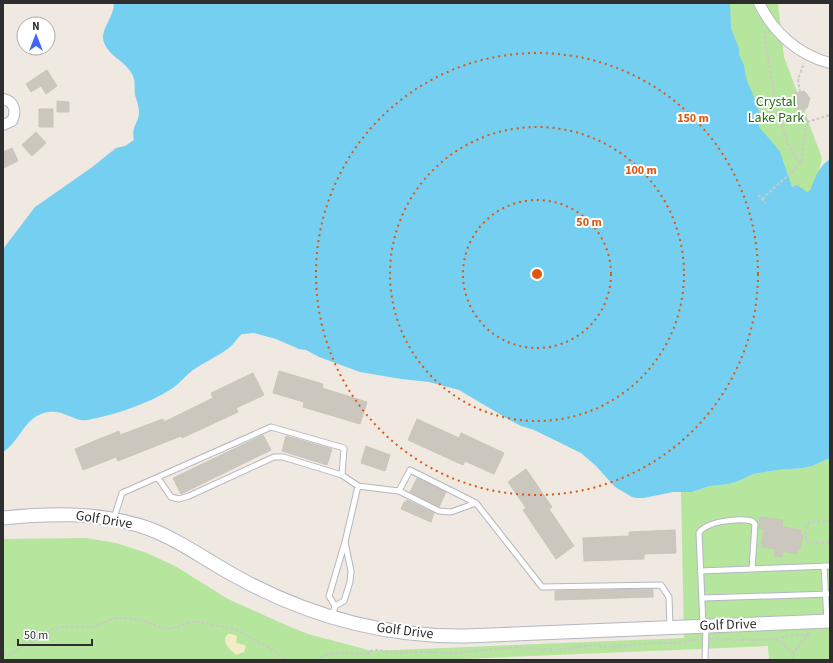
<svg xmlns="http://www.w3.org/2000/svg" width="833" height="663" viewBox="0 0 833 663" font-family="'Source Sans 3',sans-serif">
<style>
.green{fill:#b6e59e}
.sand{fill:#f3ecc5}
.water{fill:#75cff0}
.building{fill:#cbc7bf;stroke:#cbc5ba}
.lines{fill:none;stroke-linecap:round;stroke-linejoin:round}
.service-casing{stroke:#b4b7c1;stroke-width:7}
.minor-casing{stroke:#b4b7c1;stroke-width:12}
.tertiary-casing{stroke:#b4b7c1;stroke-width:15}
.path{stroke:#c9c9c9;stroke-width:2;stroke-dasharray:3 2;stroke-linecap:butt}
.service{stroke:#fff;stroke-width:5}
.minor{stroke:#fff;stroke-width:10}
.tertiary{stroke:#fff;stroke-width:13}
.ring{fill:none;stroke:#df570e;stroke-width:2;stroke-dasharray:2 4}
.labels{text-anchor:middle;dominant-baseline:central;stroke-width:4;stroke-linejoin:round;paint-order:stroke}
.park-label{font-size:14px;fill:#2c6e1b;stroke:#fff}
.street-label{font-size:14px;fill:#2e2e2e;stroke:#fff}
.centre{fill:#df570e;stroke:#fff;stroke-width:2}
.ring-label{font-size:12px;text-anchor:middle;font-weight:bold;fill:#df570e;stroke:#fff;stroke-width:4;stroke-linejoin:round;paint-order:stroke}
</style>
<rect width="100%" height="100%" fill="#efe9e1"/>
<path class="green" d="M724 3H778L784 57 822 158 811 202 788 194 751 118Z
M830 458V660H769L768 646 440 660H3V539L85 538 116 543 147 553 175 566 228 599 288 626 308 634 372 651 684 638 681 492H692L710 486 729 484 741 480 753 474 778 470 803 468 812 466Z"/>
<path class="sand" d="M228 634H232L237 636 236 643 245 645 246 647 244 652 236 655C230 650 225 645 225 638Z"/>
<path class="water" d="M114 3H730L731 28 739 49V55L744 65 746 78 758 107 759 112V127L773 143 780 152 792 187 797 185 807 192 810 191C815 178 818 167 830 159V458L812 466 803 468 778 470 753 474 741 480 729 484 710 486 692 492H673L644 498H636L632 497 615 487 596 466 581 453 534 430 521 426 508 419 459 390 429 382 401 379 360 372 319 357 306 350 299 349 276 339 254 333 242 334C237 338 234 344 229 348 218 356 205 362 193 370 186 375 180 383 173 388 148 404 117 414 88 420 73 423 62 406 41 414 23 421 19 442 3 452V249L35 207 91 168 116 148 125 146 134 140C131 125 138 125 139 113 139 107 137 101 135 95 134 88 136 80 132 74 125 60 105 55 103 38 102 29 114 16 114 3Z"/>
<path class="building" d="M47 70 57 86 46 94 41 86 31 92 26 84Z
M804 91 810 98 807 108 797 109 791 102 795 93Z
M57 101 69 102V112H57Z
M39 109H53V127H39Z
M36 132 46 143 32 156 22 145Z
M12 148 18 161 3 168V152Z
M279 371 323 384 322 388 367 402 360 424 303 407 304 402 273 393Z
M253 373 264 395 236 408 238 412 182 438 181 436 118 461 116 457 83 470 75 449 119 431 120 435 163 419 164 422 213 398 211 393Z
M417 419 459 438 461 433 504 453 494 474 465 461 463 465 408 440Z
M263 435 271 450 181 494 173 478Z
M286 436 332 449 327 465 282 451Z
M366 446 390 455 385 471 361 463Z
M526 469 552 507 549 509 574 546 556 559 523 510 526 508 508 482Z
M417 478 446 492 439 507 410 492Z
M407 500 434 513 431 522 401 509 404 502H406Z
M760 517 783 520 782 527 801 530 800 534 803 535 800 549 798 548 797 554 783 551 782 557 774 556 776 549 761 547 764 529 759 528Z
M675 530 676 553 644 554V559L584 561 583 538 629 536V532Z
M653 589V597L555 600V591Z"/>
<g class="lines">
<g class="service-casing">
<path id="service" d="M158 478 171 497 179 499 189 496 274 457H283L342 475
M399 491 439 511 451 512 476 503
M114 518 122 493 271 427 344 448 342 475 358 486 399 491 410 470 476 503 542 587 661 585 669 597 670 627
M345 542 358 486
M824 566 827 621
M700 571 830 566
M703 598 830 594
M332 617 335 606 344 601 350 582 351 571 345 542 329 596 335 606
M703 625 699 533C706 521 739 518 752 521L755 524 752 569
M705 660 706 627"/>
</g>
<g class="minor-casing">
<path id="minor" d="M759 3C773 32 798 55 830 63
M3 99C14 101 17 111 12 121L3 125"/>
</g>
<g class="tertiary-casing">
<path id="tertiary" d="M3 518C50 513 96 512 141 526 176 537 205 560 237 577 308 616 385 637 466 636L830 621"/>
</g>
<path class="path" d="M764 31C769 63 778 139 800 162
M807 122 830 115
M758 195 766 203
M762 199 796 168 801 162 807 122 800 92 798 79 804 63
M830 521 810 522C806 529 805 534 807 542L820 543 830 542
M711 639C733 640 754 640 776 639L794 653
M776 639 795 635H808
M3 655H8L53 629 63 627H93L115 618H130L146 622 167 629 178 627 190 622H200L234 629 270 648 286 660
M317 660C332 649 351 654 368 654
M368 660 369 651 378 650 400 653 425 652 454 653 516 647 556 650 592 645 607 647 621 646 652 643H676L699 639
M792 660 795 651 809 632"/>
<use href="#service" class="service"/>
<use href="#minor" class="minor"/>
<use href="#tertiary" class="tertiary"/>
</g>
<g class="ring">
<circle cx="537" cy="274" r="74"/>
<circle cx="537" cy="274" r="147"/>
<circle cx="537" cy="274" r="221"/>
</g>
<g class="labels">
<g class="park-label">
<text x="776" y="102">Crystal<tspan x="776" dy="16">Lake Park</tspan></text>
</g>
<g class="street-label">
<text transform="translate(104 520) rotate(9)">Golf Drive</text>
<text transform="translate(728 625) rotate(-2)">Golf Drive</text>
<text transform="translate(405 631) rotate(7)">Golf Drive</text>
</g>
</g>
<circle cx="537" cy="274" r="6" class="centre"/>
<g class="ring-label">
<text x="693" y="122">150 m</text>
<text x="641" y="174">100 m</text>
<text x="589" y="226">50 m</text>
</g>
<rect width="833" height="663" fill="none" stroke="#2e2e2e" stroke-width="8"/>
<g transform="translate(36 36)"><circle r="19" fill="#ffffff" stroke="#ababab"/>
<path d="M0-3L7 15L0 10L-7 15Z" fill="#4264fb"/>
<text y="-6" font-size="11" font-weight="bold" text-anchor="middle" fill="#2e2e2e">N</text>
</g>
<path d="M18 639v6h74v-6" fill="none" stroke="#2e2e2e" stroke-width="2"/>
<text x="24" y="639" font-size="12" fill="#2e2e2e" stroke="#ffffff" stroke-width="3" paint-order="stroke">50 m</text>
</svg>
